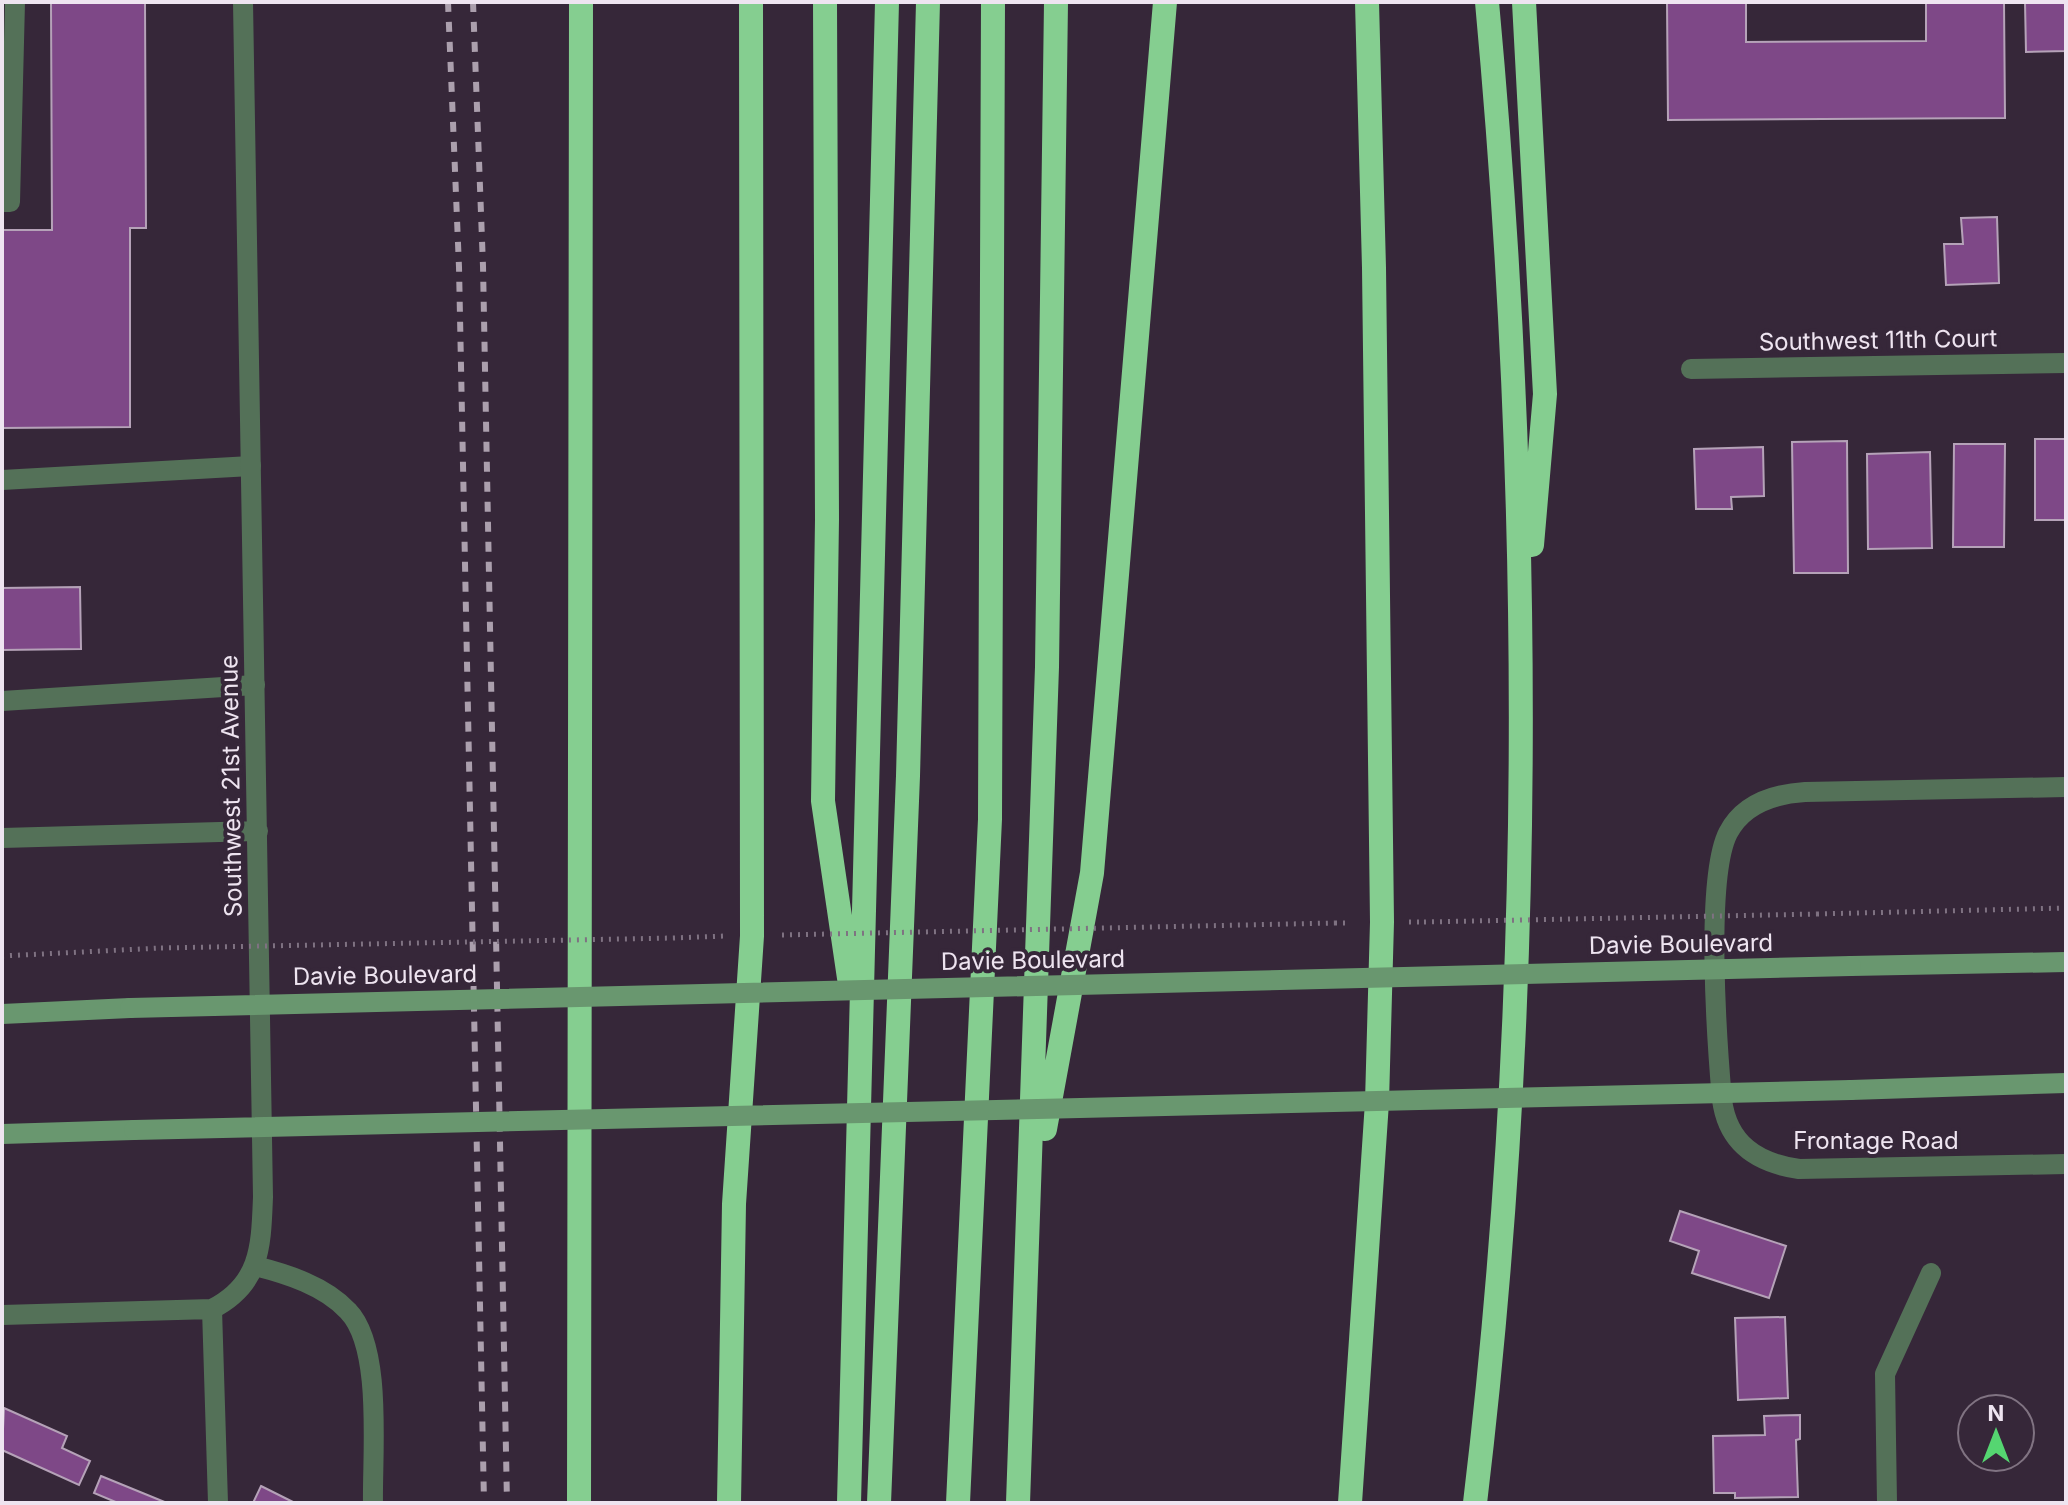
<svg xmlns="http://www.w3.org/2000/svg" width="2068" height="1505" viewBox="0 0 2068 1505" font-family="Inter,sans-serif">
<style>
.building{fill:#7e4887;stroke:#b5a2b8;stroke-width:2}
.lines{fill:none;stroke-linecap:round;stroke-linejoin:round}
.path{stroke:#7f7282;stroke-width:5;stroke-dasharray:2 6;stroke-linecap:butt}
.lane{stroke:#547158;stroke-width:20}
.street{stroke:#547158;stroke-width:20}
.secondary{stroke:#69976f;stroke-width:20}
.highway{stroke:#85ce90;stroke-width:24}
.rail{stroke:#ab9fad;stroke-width:6;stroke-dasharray:10 10;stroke-linecap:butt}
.path-bridge{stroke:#7f7282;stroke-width:5;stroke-dasharray:2 6;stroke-linecap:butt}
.secondary-bridge{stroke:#69976f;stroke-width:20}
.labels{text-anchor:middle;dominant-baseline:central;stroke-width:8;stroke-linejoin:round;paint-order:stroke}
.street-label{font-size:24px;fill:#eee4f0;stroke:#362739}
</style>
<rect width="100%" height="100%" fill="#362739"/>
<path class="building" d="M51 2H145L146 228H130V427L2 428V230H52Z
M1667 2H1746V42L1926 41V2H2004L2005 118 1668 120Z
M2025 2H2066V51L2026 52Z
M1997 217 1999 283 1946 285 1944 244H1963L1961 218Z
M2035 439H2066V520H2035Z
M1847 441 1848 573H1794L1792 442Z
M1954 444H2005L2004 547H1953Z
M1763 447 1764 496 1731 497 1732 509H1696L1694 449Z
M1930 452 1932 548 1868 549 1867 454Z
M80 587 81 649 2 650V588Z
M1680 1211 1786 1246 1769 1298 1692 1273 1699 1251 1670 1241Z
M1785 1317 1788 1398 1738 1400 1735 1318Z
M4 1408 67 1436 62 1448 90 1461 79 1485 2 1450Z
M1800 1415V1439L1796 1440 1798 1497 1735 1498V1493H1714L1713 1436 1765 1435 1764 1416Z
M101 1476 167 1503H118L94 1493Z
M261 1486 295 1503H253Z"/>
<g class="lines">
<path class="path" d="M1817 914 2066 908
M1409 922H1424
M1335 923H1351
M673 938 725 936
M2 956 161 948"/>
<path class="lane" d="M2 202H10L15 2
M2 480 251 466
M2 701 255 685"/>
<path class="street" d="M1691 369 2066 363
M2066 787 1805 792C1774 794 1743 804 1728 833 1705 879 1717 1043 1722 1100 1728 1144 1757 1163 1799 1169L2066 1164
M2 838 258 831
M255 1266C287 1274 325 1286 348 1311 383 1347 372 1454 373 1503
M212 1309 218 1503
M2 1315 212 1309C261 1284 261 1246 263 1197L243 2
M1887 1503 1885 1374 1931 1273"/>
<path class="secondary" d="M1851 966 2066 962
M2 1014 130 1008
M1851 1090 2066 1083
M2 1134 134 1130"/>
<path class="highway" d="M825 2 827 519 823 801 849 978
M1524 2 1545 394 1532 545
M1045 1129 1092 873 1165 2
M579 1503 581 2
M729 1503 734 1204 752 936 751 2
M849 1503 887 2
M879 1503 908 776 928 2
M958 1503 990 819 993 2
M1018 1503 1047 667 1056 2
M1350 1503 1377 1102 1382 922 1374 268 1367 2
M1475 1503C1535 1005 1533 501 1487 2"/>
<path class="rail" d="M448 2 459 267 484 1503
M473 2 483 266 507 1503"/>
<path class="path-bridge" d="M1424 922 1817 914
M782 935 1335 923
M161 948 673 938"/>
<path class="secondary-bridge" d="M130 1008 1851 966
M134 1130 1851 1090"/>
</g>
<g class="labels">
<g class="street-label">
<text transform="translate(1878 340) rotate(-1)">Southwest 11th Court</text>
<text transform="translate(231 786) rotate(-91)">Southwest 21st Avenue</text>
<text transform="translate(1681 944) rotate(-1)">Davie Boulevard</text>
<text transform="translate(1033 960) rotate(-1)">Davie Boulevard</text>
<text transform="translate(385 975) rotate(-1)">Davie Boulevard</text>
<text x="1876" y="1140">Frontage Road</text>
</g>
</g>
<rect width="2068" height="1505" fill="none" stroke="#eee4f0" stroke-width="8"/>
<g transform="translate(1996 1433)"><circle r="38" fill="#362739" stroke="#807382" stroke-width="2"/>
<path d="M0-6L14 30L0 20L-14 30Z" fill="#55d671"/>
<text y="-12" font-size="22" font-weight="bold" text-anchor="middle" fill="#eee4f0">N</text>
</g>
</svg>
